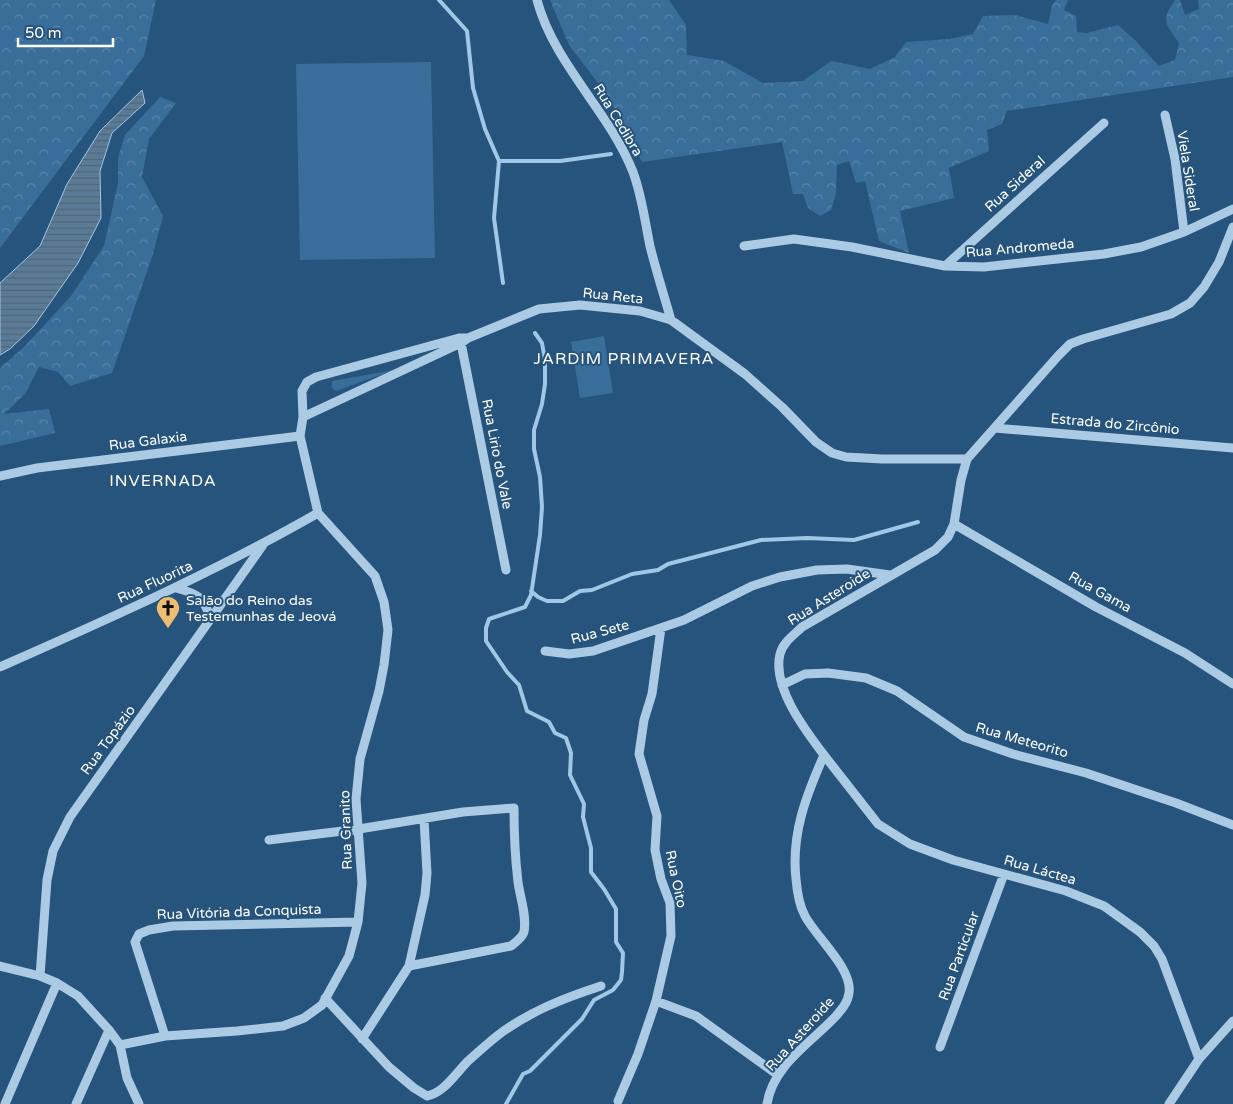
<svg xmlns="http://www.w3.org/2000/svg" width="1233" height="1104" viewBox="0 0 1233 1104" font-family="'Varela Round',sans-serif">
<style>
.forest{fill:url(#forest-crowns)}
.green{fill:#3a6e9a}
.water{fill:url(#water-rules);stroke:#a0c7e5}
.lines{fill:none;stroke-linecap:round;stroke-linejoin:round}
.stream{stroke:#a0c7e5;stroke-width:4}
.minor{stroke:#abcbe4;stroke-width:9}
.labels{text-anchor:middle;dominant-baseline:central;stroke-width:4;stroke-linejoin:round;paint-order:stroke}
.street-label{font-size:14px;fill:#fff;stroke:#26547c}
.poi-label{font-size:14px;fill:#fff;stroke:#26547c;text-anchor:start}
.quarter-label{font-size:16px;letter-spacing:1px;fill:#fff;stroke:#26547c}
</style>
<defs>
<pattern id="forest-crowns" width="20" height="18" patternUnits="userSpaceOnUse" patternTransform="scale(1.25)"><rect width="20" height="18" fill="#3a6e9a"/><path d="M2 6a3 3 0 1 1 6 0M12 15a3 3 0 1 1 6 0" fill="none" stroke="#5884a9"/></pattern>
<pattern id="water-rules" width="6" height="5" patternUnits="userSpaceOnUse" patternTransform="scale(1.25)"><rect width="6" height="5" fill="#5a7b97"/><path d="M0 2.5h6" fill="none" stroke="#536472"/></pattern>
</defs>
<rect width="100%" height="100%" fill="#26547c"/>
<path class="forest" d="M0 0H156L144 56 0 248Z
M550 0H669L686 25 687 55 724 61 763 83 803 81 831 61 870 69 895 57 906 42 949 39 973 34 983 16 1015 15 1048 24 1052 6 1056 0H1068L1064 10 1076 16 1077 32 1087 33 1118 25 1135 40 1159 66 1175 60 1179 43C1166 23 1160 22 1175 0H1180L1185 15 1199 9 1198 0H1233V77L1007 111 1002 124 987 130 989 151 949 168 954 198 900 211 909 253 879 241 865 181 856 183 849 161 837 165 836 194 831 210 820 216 808 208 803 194H793L782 142 642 162 607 95 569 45Z
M160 97 176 103 149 139 142 177 163 216 152 257 112 373 70 386 58 372 39 367 25 394 4 414 49 409 55 433 0 446V368L24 347 71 296 104 246 118 183V158L125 135Z"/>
<path class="green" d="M431 62 435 258 300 260 296 64Z
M604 336 613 393 580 398 571 342Z
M394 370 336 391 332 388V381Z"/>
<path class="water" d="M142 90 145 103 112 133 100 171 101 218 78 263 34 326 10 349 0 355V283L40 246 67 184 100 131Z"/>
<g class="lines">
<path class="stream" d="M439 0 467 31 473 88 485 129 499 161 494 218 503 283
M499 161H560L611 154
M531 591 538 597 547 601H563L580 591 592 590 632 574 658 570 668 564 761 540 807 538 854 540 918 522
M506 1104 523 1074 530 1071 582 1019 594 1000 613 990 621 980 622 972 623 953 616 942V909L604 889 591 872V848L583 817 584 804 570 775 571 753 566 738 555 733 549 722 527 711 519 685 507 672 486 641V628L489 619 525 607 531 595 540 535 542 507 540 477 534 449V430L542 404 545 384V360L542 343 535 333"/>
<path class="minor" d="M537 0C554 64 609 111 633 172 642 196 645 222 650 246 656 271 664 295 671 320
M1165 115 1175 159 1184 232
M744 246 794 239 852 247 945 266 984 267 1104 254 1141 247 1184 232 1233 209
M945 266 1104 123
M461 343 506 570
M303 417 461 343 468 338 539 309 580 305 640 311 671 320 745 374 782 407 816 442 832 453 846 457 882 459H967
M995 428 1233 448
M0 476 37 468 300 436
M954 524 1096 607 1185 653 1233 684
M176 588C199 594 203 597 211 619
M545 651 569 654 593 651 684 620 752 586 780 577 817 570 847 569 890 575
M0 667C108 619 215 572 318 513
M782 685 805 674 828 673 866 678 897 691 964 737 1013 754 1086 773 1176 803 1233 825
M824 755 878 824 910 844 953 860 1066 891 1104 906 1140 932 1154 946 1162 959 1199 1059
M269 840 359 829 463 812 514 808C514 833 515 857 518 882 520 897 527 916 524 932 522 938 516 942 511 946L409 966
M0 966 40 976 57 983 78 996 109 1030 120 1045 127 1078 139 1104
M40 976 47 880 53 851 70 817 263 545
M325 998 389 1067 414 1088 427 1096C444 1093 456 1073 468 1061 477 1053 487 1044 497 1036 528 1012 564 998 601 986
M656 1001 696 1016 778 1075
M165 1036 135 942 139 934 149 930 173 926 358 922
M362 1039 409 966 425 895 427 873 424 819
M120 1045 165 1036 237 1031 283 1026 304 1018 322 1005 349 956 358 922 362 883 356 799 360 759 379 691 384 665 388 630 384 602 375 576 318 513 300 436 303 417 302 391 307 382 316 377 459 338H468
M940 1047 1004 874
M618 1101 638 1054 656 1001 671 936 670 903 661 879 655 850 657 816 639 754 644 720 652 694 661 628
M5 1104 57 983
M76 1104 109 1030
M767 1104C773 1065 811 1043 836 1016 842 1009 848 1002 849 993 853 969 816 937 805 916 799 905 797 891 796 879 791 834 806 796 824 755 805 730 772 687 780 654 783 642 794 635 802 627L935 550 948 537 954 524 961 480 967 459 1058 356 1070 344 1083 339 1171 314 1190 303 1204 287 1219 262 1233 227
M1169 1104 1199 1059 1233 1021"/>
</g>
<defs>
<g id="church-pin" transform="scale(1.25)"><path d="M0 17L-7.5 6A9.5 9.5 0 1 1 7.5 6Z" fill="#edbd71" stroke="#26547c"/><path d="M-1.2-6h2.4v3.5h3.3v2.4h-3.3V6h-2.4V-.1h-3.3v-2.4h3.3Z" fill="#111"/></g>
</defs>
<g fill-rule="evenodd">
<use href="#church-pin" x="168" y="608"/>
</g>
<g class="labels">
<g class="street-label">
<text transform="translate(618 120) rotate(59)">Rua Cedibra</text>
<text transform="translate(1188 171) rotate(81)">Viela Sideral</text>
<text transform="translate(1015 184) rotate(-42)">Rua Sideral</text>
<text transform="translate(1020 248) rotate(-5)">Rua Andromeda</text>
<text transform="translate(613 296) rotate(6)">Rua Reta</text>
<text transform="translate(1115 424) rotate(5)">Estrada do Zircônio</text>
<text transform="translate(148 441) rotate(-7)">Rua Galaxia</text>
<text transform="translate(497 454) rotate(79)">Rua Lirio do Vale</text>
<text transform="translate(155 582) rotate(-25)">Rua Fluorita</text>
<text transform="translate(1100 592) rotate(29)">Rua Gama</text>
<text transform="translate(829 597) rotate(-32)">Rua Asteroide</text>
<text transform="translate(600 632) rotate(-15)">Rua Sete</text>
<text transform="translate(108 740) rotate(-54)">Rua Topázio</text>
<text transform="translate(1022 740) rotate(16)">Rua Meteorito</text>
<text transform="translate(346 830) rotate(-92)">Rua Granito</text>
<text transform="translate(1040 870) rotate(16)">Rua Láctea</text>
<text transform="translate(676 879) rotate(78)">Rua Oito</text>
<text transform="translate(239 912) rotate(-2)">Rua Vitória da Conquista</text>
<text transform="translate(959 956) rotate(-70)">Rua Particular</text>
<text transform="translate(800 1034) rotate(-48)">Rua Asteroide</text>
</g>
<g class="poi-label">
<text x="186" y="600">Salão do Reino das<tspan x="186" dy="16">Testemunhas de Jeová</tspan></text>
</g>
<g class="quarter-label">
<text x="624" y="359">JARDIM PRIMAVERA</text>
<text x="163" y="481">INVERNADA</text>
</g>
</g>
<path d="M18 38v8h95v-8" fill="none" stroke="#ffffff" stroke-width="2.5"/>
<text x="25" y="38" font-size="15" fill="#ffffff" stroke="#26547c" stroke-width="4" paint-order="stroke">50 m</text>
</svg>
